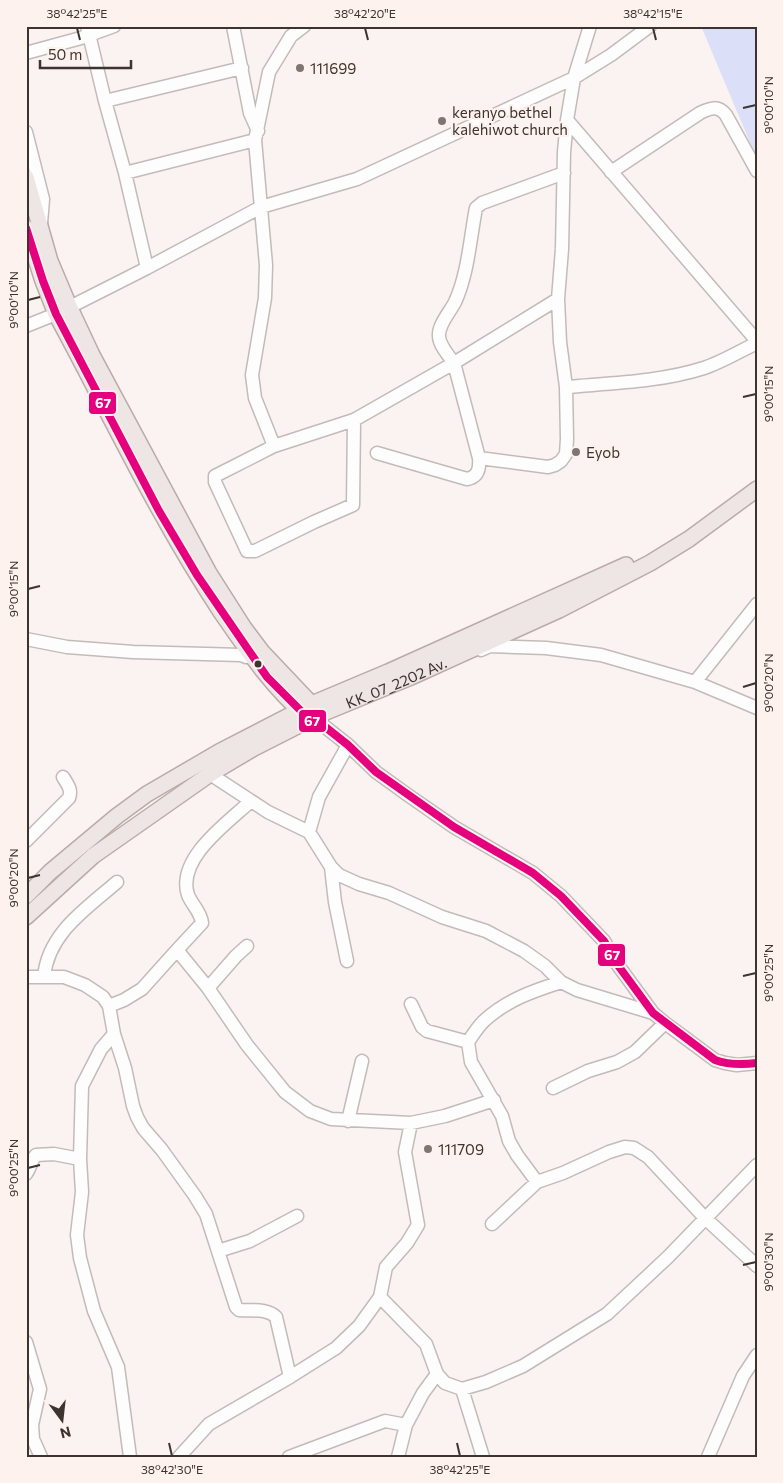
<svg xmlns="http://www.w3.org/2000/svg" width="783" height="1483" viewBox="0 0 783 1483" font-family="Commissioner,sans-serif">
<style>
.green{fill:#dbdff8}
.lines{fill:none;stroke-linecap:round;stroke-linejoin:round}
.minor-casing{stroke:#c3bbb9;stroke-width:15}
.major-casing{stroke:#baaba7;stroke-width:18}
.minor{stroke:#fefdfd;stroke-width:12}
.major{stroke:#eee6e4;stroke-width:15}
.bus-1-casing{stroke:#fdf2ee;stroke-width:11}
.bus-1{stroke:#e5007d;stroke-width:8}
.ticks{fill:none;stroke:#3d332f;stroke-width:2}
.poi-dot{fill:#7f7673;stroke:#fdf2ee;stroke-width:2}
.bus-dot{fill:#3d332f;stroke:#fdf2ee;stroke-width:2}
.labels{text-anchor:middle;dominant-baseline:central;stroke-width:4.5;stroke-linejoin:round;paint-order:stroke}
.poi-label{font-size:15px;fill:#3d332f;stroke:#fdf2ee;text-anchor:start}
.street-label{font-size:15px;fill:#3d332f;stroke:#fdf2ee}
.line-badge{stroke:#fdf2ee;stroke-width:2}
.badge-label{font-size:14px;text-anchor:middle;font-weight:bold;fill:#fff}
.neatline{fill:none;stroke:#3d332f;stroke-width:2}
.ticks-label{font-size:12px;text-anchor:middle;fill:#3d332f}
</style>
<rect width="100%" height="100%" fill="#faf3f2"/>
<path class="green" d="M701 26H757V159Z"/>
<g class="lines">
<g class="minor-casing">
<path id="minor" d="M87 26 105 101 125 173 147 268
M233 26 250 113 258 131
M590 26 574 78 567 120 757 341
M26 53 81 38 114 26
M105 101 242 68
M26 132 43 199 41 224
M611 172 700 113C710 108 718 105 726 115L757 171
M125 173 255 140
M558 299 454 363C449 356 439 345 439 336 438 325 450 312 455 302 468 274 470 239 476 208L482 203 564 173
M26 326 56 314 147 268 261 207 357 179 574 78 611 55 650 26
M566 387C612 383 660 382 704 368 722 362 740 351 757 343
M354 420 353 505 314 522 255 551H247L215 482V476L274 446 354 420 454 363 479 458
M274 446 255 398 252 375 265 298 266 265 255 140 269 72 291 36 304 26
M377 453 467 479C478 477 480 469 479 458L548 467 555 465 561 461 566 454 567 439 566 387 560 342 558 299 562 249 564 152 567 120
M26 639 67 647 133 652 241 655 246 657 257 655
M481 650 490 646 546 648 601 655 695 682 757 708
M695 682 757 604
M310 720 324 726 348 745 376 772 405 793 454 827 533 873 561 896 604 941 617 964 653 1013 665 1023 715 1060 725 1063 737 1065 757 1063
M210 774 268 812 309 832 331 867 339 875 359 884 389 893 442 917 486 931 524 951 545 966 561 982 577 990 653 1013
M309 832 319 797 348 745
M26 841 69 798C72 790 68 785 63 777
M331 867 335 902 347 961
M177 950 202 923C201 912 192 905 188 895 176 859 227 823 251 801
M26 977H64L85 985 103 997 109 1006 114 1034 125 1068 133 1106 137 1117 143 1128 162 1150 195 1196 206 1214 236 1307 239 1310C252 1311 267 1308 276 1317L290 1377
M44 977C48 933 86 909 117 882
M208 988 236 956 247 946
M411 1004 422 1027 427 1031 468 1042
M109 1006 124 1000 142 989 177 950 208 988 247 1045 285 1092 310 1111 331 1119 411 1123 445 1116 494 1100
M114 1034 101 1049 82 1086 80 1159 82 1192 77 1235 80 1258 94 1311 118 1367 130 1457
M553 1088 588 1071 617 1062 635 1052 665 1023
M348 1121 362 1061
M26 1174C31 1167 31 1160 36 1155L54 1154 80 1159
M537 1182 517 1155 509 1141 502 1116 471 1062 468 1042C473 1035 478 1026 485 1020 507 1000 533 991 561 982
M492 1224 537 1182 563 1173 609 1152 625 1147 634 1148 648 1157 705 1218 757 1266
M218 1251 250 1241 297 1216
M380 1297 426 1344 437 1374 445 1383 462 1389 486 1382 523 1366 607 1314 668 1257 757 1165
M26 1342 40 1389 32 1425 33 1439 41 1457
M462 1389 483 1457
M179 1457 209 1424 290 1377 336 1348 359 1326 380 1297 386 1267 407 1243 418 1225 405 1152 411 1123
M289 1457 385 1421 406 1425
M398 1457 406 1425 423 1393 437 1374
M708 1457 743 1376 757 1355"/>
</g>
<g class="major-casing">
<g id="major">
<path d="M26 177 50 261 69 306 92 355 209 573 244 628 262 652 317 710"/>
<path d="M26 228 43 281 56 314C110 414 158 517 221 612 248 651 271 686 307 717"/>
<path d="M26 896 50 872 117 816 147 794 219 752 312 704 388 672 626 565"/>
<path id="s1" d="M26 917 93 856 210 774 254 748 321 714 411 677 559 610 650 563 689 539 757 489"/>
</g>
</g>
<use href="#minor" class="minor"/>
<use href="#major" class="major"/>
<g class="bus-1-casing">
<path id="bus-1" d="M26 228 43 281 56 314 159 511 197 575 267 677 310 720 324 726 348 745 376 772 454 827 533 873 561 896 604 941 617 964 653 1013 715 1060C729 1065 742 1065 757 1063"/>
</g>
<use href="#bus-1" class="bus-1"/>
</g>
<path class="ticks" d="M77 28 80 40M365 28 368 40M653 28 656 40M743 108 756 105M28 300 40 297M743 397 756 394M28 589 40 586M743 687 756 683M28 878 40 875M743 976 756 973M28 1168 40 1165M743 1265 756 1262M169 1443 172 1456M457 1443 460 1456"/>
<g class="poi-dot">
<circle cx="300" cy="68" r="5"/>
<circle cx="442" cy="121" r="5"/>
<circle cx="576" cy="452" r="5"/>
<circle cx="428" cy="1149" r="5"/>
</g>
<circle class="bus-dot" cx="258" cy="664" r="4.5"/>
<g class="labels">
<g class="poi-label">
<text x="310" y="68">111699</text>
<text x="452" y="112">keranyo bethel<tspan x="452" dy="17">kalehiwot church</tspan></text>
<text x="586" y="452">Eyob</text>
<text x="438" y="1149">111709</text>
</g>
<g class="street-label">
<text stroke="none"><textPath href="#s1" startOffset="441">KK_07_2202 Av.</textPath></text>
</g>
</g>
<g class="line-badge">
<rect x="88" y="391" width="29" height="24" rx="5" fill="#e5007d"/>
<rect x="298" y="709" width="29" height="24" rx="5" fill="#e5007d"/>
<rect x="597" y="943" width="29" height="24" rx="5" fill="#e5007d"/>
</g>
<g class="badge-label">
<text x="103" y="408">67</text>
<text x="312" y="726">67</text>
<text x="612" y="960">67</text>
</g>
<rect width="783" height="1483" fill="none" stroke="#fdf2ee" stroke-width="55"/>
<g transform="translate(62 1420) rotate(165)" stroke="#fdf2ee" stroke-width="4" paint-order="stroke">
<path d="M0-4L9 19L0 12L-9 19Z" fill="#3d332f"/>
<text y="-8" font-size="14" font-weight="bold" text-anchor="middle" fill="#3d332f">N</text>
</g>
<path d="M40 60v8h91v-8" fill="none" stroke="#3d332f" stroke-width="2.5"/>
<text x="48" y="60" font-size="15" fill="#3d332f" stroke="#fdf2ee" stroke-width="4" paint-order="stroke">50 m</text>
<rect x="28" y="28" width="728" height="1428" class="neatline"/>
<g class="ticks-label">
<text x="77" y="18">38°42'25"E</text>
<text x="365" y="18">38°42'20"E</text>
<text x="653" y="18">38°42'15"E</text>
<text transform="translate(769 105) rotate(-90)" y="4">9°00'10"N</text>
<text transform="translate(14 300) rotate(-90)" y="4">9°00'10"N</text>
<text transform="translate(769 394) rotate(-90)" y="4">9°00'15"N</text>
<text transform="translate(14 589) rotate(-90)" y="4">9°00'15"N</text>
<text transform="translate(769 683) rotate(-90)" y="4">9°00'20"N</text>
<text transform="translate(14 878) rotate(-90)" y="4">9°00'20"N</text>
<text transform="translate(769 973) rotate(-90)" y="4">9°00'25"N</text>
<text transform="translate(14 1168) rotate(-90)" y="4">9°00'25"N</text>
<text transform="translate(769 1262) rotate(-90)" y="4">9°00'30"N</text>
<text x="172" y="1474">38°42'30"E</text>
<text x="460" y="1474">38°42'25"E</text>
</g>
</svg>
